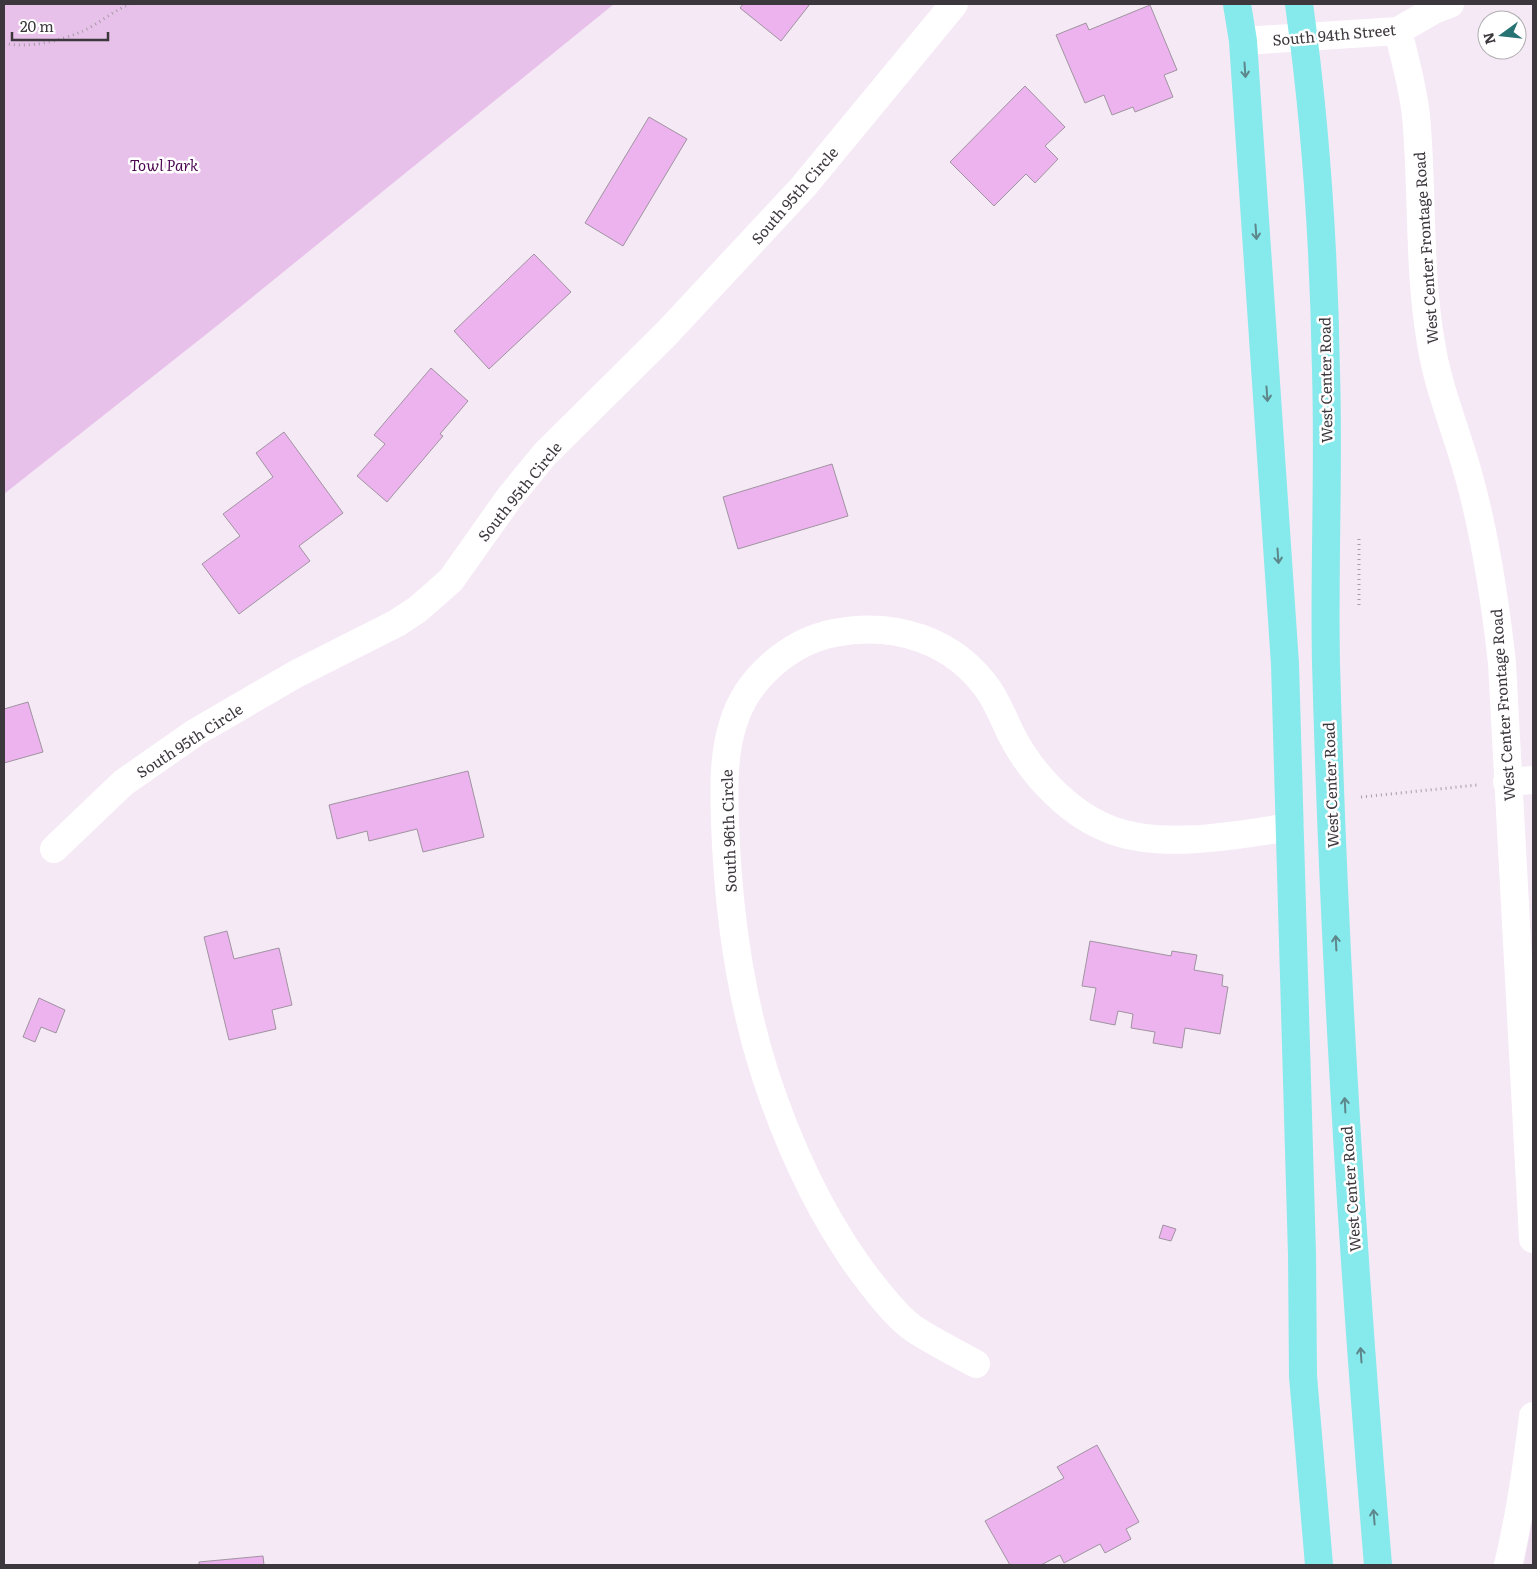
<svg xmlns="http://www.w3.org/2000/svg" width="1537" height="1569" viewBox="0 0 1537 1569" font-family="Literata,serif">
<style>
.built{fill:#eddcee}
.green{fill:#e8c1ea}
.building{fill:#ecb3ef;stroke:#9f949f}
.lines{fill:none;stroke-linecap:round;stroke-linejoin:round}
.path{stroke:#a59ca5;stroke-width:3;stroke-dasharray:1 4;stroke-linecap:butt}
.minor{stroke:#fff;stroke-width:28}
.major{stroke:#86e9eb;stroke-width:28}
.oneway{stroke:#5d878b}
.labels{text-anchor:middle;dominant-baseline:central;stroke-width:5;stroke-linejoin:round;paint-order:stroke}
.street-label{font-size:15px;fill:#3c373c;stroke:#fff}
.park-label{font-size:15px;font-style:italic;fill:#4d0652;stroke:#fff}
</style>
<rect width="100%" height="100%" fill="#f5e9f6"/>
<path class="built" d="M1533 1513V1565H1524L1530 1532Z"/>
<path class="green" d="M4 4H614L218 325 4 494Z"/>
<path class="building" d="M743 4H810L781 41 740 8Z
M1150 5 1177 70 1164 75 1173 97 1135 112 1133 107 1112 115 1104 95 1085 103 1056 35 1086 23 1089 30Z
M1025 86 1065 127 1045 146 1058 159 1035 183 1026 174 994 206 950 162Z
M649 117 687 139 623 246 585 223Z
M534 254 571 292 489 369 454 331Z
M431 368 468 401 440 434 443 436 387 502 357 476 385 444 374 435Z
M284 432 343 513 299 546 310 561 239 614 202 564 240 536 223 514 273 477 256 453Z
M832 464 848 516 738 549 723 497Z
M28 702 43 752 4 763V709Z
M468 771 484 837 423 852 417 829 369 841 367 831 337 839 329 805Z
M227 931 234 959 279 948 292 1005 272 1010 276 1029 229 1040 204 937Z
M1090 941 1171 956 1172 951 1197 955 1194 970 1223 975 1222 986 1228 987 1220 1034 1185 1028 1182 1048 1153 1043 1155 1032 1131 1028 1133 1014 1118 1011 1115 1025 1090 1020 1096 988 1082 986Z
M39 998 65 1010 56 1033 41 1027 35 1042 23 1037Z
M1163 1225 1176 1229 1171 1241 1159 1238Z
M1097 1445 1139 1522 1126 1529 1131 1539 1105 1553 1100 1544 1064 1563 1060 1555 1041 1565H1010L985 1521 1064 1478 1057 1467Z
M263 1556 264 1565H199V1562Z"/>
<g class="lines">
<path class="path" d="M4 43C28 49 60 41 83 31 100 23 113 11 130 4
M1359 605V536
M1361 797 1477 785"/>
<path class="minor" d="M1398 31C1405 59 1413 87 1416 116 1423 191 1418 268 1431 343 1438 389 1457 432 1469 477 1486 538 1495 600 1502 663L1533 1239
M1243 41 1398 31 1434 10 1450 4
M1507 782 1533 780
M54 849 123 783 196 732 296 674 397 623 418 609 451 580 509 498 545 454 667 333 803 187 954 4
M976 1364C956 1353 934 1342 914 1329 895 1316 872 1285 858 1266 817 1208 787 1141 765 1074 739 993 728 908 725 823 724 790 723 755 733 724 746 679 789 642 834 633 894 621 955 640 990 692 999 706 1005 722 1012 736 1033 776 1071 816 1114 831 1165 849 1238 835 1290 827
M1508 1565C1520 1516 1527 1466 1533 1416"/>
<path class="major" d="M1237 4 1243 41 1285 664 1302 1254 1303 1376 1319 1565
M1299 4C1316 125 1324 249 1326 372 1329 469 1324 566 1326 663 1334 964 1353 1265 1378 1565"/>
</g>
<defs><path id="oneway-shaft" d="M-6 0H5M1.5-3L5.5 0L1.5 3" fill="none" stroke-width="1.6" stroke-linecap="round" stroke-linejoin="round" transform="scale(1.25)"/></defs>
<g class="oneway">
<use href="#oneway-shaft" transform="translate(1245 70) rotate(86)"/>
<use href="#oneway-shaft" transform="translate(1256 232) rotate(86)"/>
<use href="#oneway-shaft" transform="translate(1267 394) rotate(86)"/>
<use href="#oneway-shaft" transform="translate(1278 556) rotate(86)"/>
<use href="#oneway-shaft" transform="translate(1336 943) rotate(-93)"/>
<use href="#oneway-shaft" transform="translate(1345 1105) rotate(-93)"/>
<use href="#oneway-shaft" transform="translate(1361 1355) rotate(-94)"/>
<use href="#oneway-shaft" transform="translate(1374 1517) rotate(-95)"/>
</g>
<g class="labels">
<g class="street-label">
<text transform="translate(1334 34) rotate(-5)">South 94th Street</text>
<text transform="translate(794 195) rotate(-49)">South 95th Circle</text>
<text transform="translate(1425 248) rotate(-94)">West Center Frontage Road</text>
<text transform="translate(1325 380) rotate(-91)">West Center Road</text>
<text transform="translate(519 491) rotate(-51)">South 95th Circle</text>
<text transform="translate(1502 705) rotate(-94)">West Center Frontage Road</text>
<text transform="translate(189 740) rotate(-33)">South 95th Circle</text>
<text transform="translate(1330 785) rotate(-92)">West Center Road</text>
<text transform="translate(728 831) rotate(-92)">South 96th Circle</text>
<text transform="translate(1350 1189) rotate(-94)">West Center Road</text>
</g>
<g class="park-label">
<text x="164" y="164">Towl Park</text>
</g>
</g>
<rect width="1537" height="1569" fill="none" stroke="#3c373c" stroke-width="10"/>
<g transform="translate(1502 35) rotate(255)"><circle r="24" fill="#ffffff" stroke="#b1afb1"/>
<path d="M0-4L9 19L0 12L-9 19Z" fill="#277273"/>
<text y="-8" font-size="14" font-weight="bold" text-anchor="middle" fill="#3c373c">N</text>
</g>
<path d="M12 32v8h96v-8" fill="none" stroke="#3c373c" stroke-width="2.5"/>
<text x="20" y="32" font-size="15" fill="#3c373c" stroke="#ffffff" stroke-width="4" paint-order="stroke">20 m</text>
</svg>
